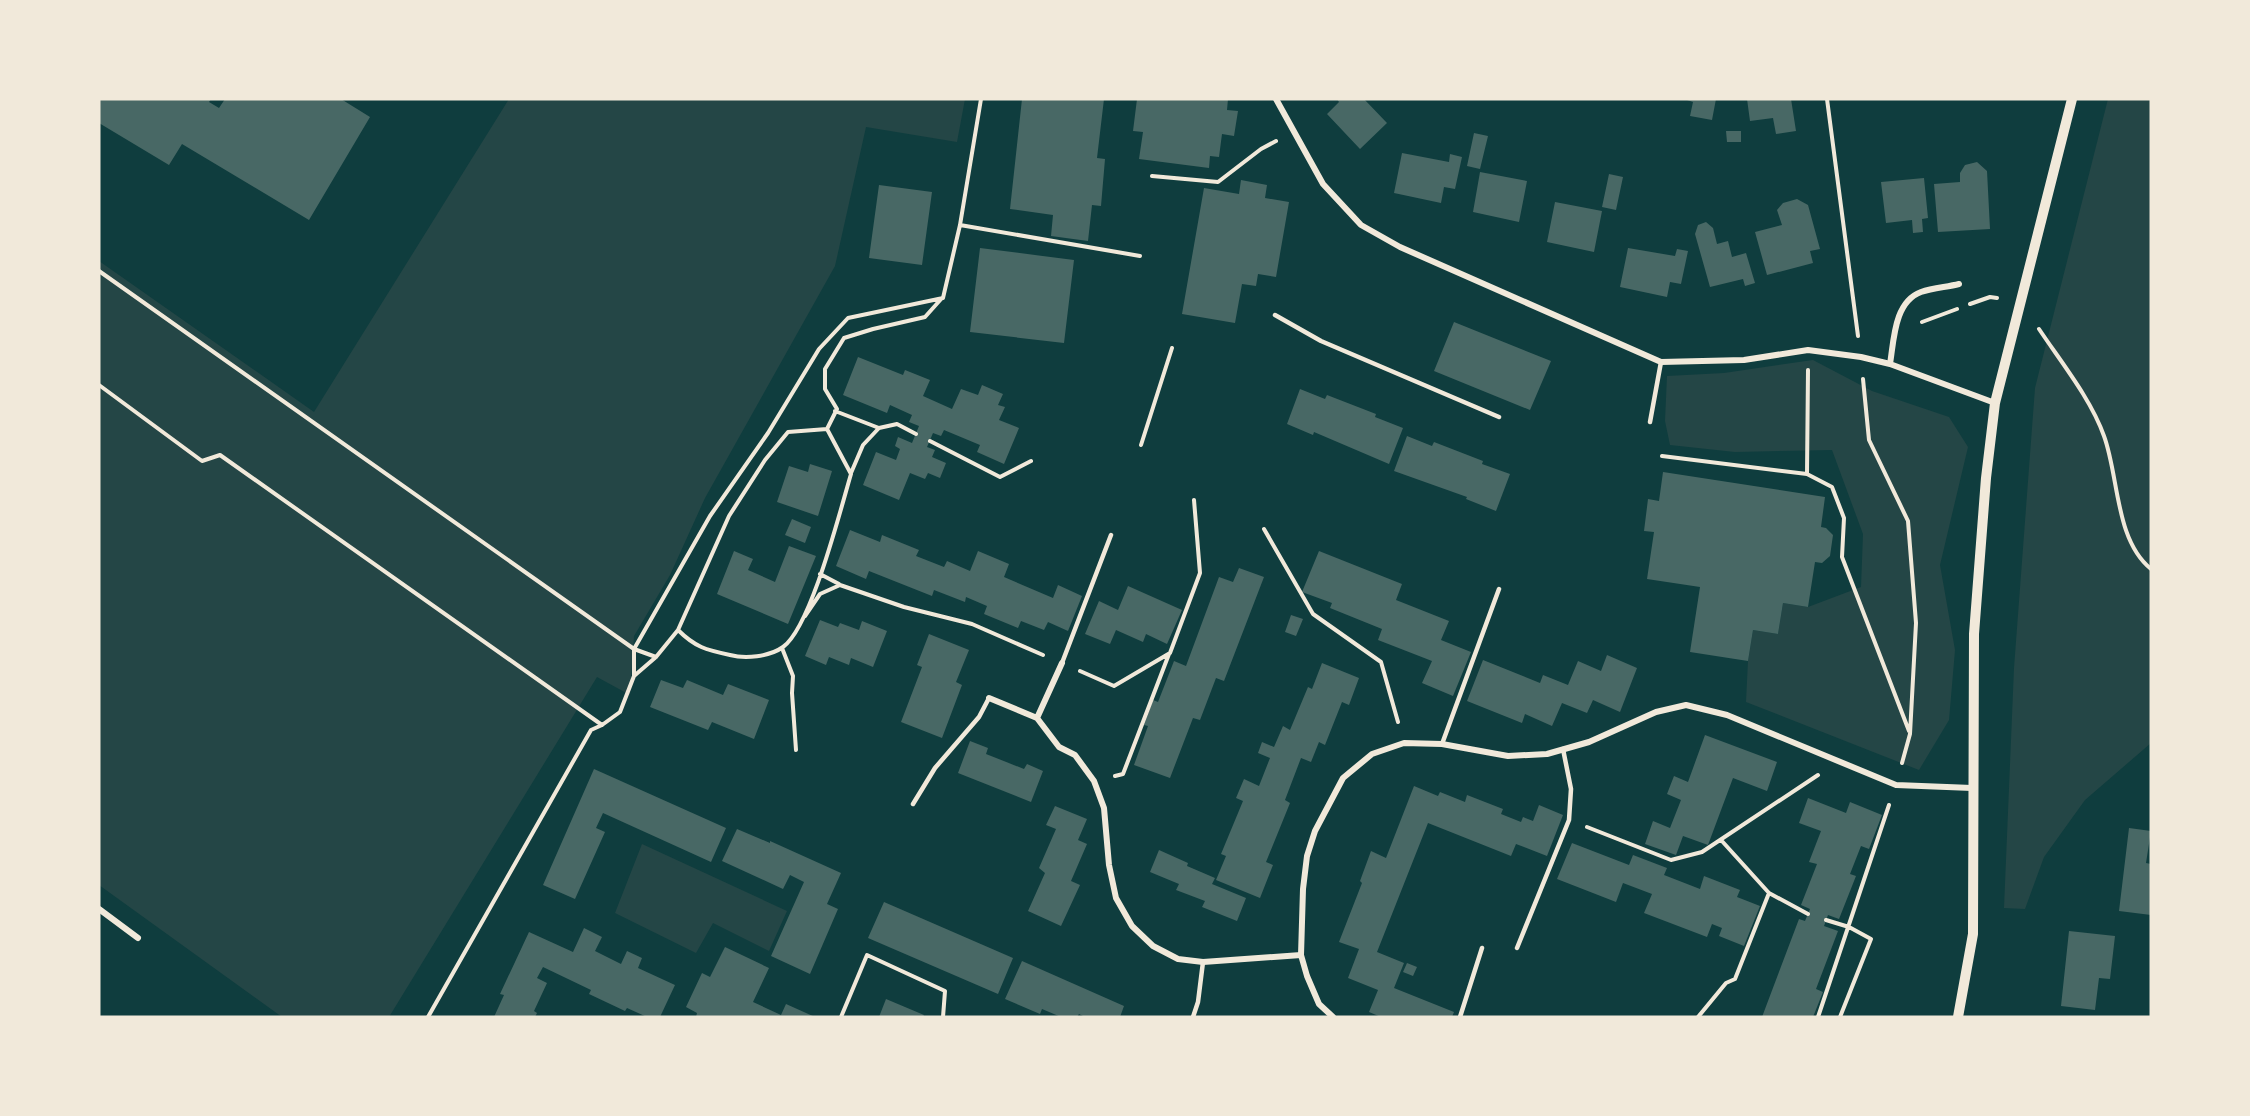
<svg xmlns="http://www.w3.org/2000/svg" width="2250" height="1116" viewBox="0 0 2250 1116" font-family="'Zilla Slab',serif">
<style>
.green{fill:#244646}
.building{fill:#486865}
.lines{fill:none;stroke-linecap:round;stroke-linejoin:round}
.path{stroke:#f1e9da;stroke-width:4}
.service{stroke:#f1e9da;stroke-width:4.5}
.minor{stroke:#f1e9da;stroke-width:6}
.tertiary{stroke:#f1e9da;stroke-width:10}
</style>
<rect width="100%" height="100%" fill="#0f3d3e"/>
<path class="green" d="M509 99H965L957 142 866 127 835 266 705 498 670 575 634 636 630 695 597 677 389 1017H282L99 885V261L314 412Z
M2108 99H2151V743L2085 800 2044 857 2025 909 2004 908 2014 668 2035 388Z
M1813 360 1872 391 1949 417 1968 447 1940 565 1955 650 1949 720 1919 770 1746 702 1748 661 1753 630 1778 634 1783 603 1808 607 1861 587 1863 534 1832 450 1735 452 1670 445 1665 421 1667 376 1724 373Z
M642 844 787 911 769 951 713 923 696 953 615 913Z"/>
<path class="building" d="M99 99H211L209 102 219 108 225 99H341L370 117 309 220 182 144 169 165 99 123Z
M1022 99H1104L1097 158 1105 159 1101 206 1092 205 1088 241 1051 236 1053 215 1010 209Z
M1137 99H1228L1227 110 1238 111 1234 136 1222 134 1219 157 1210 156 1209 168 1139 159 1143 132 1133 131Z
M1337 99H1364L1387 123 1360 149 1327 114 1339 102Z
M1684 99H1716L1712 120 1690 116 1693 102Z
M1747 99H1791L1796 131 1776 134 1773 118 1750 121Z
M1726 131H1741V142H1727Z
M1474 133 1488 136 1480 169 1467 166Z
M1402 153 1449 162 1450 154 1462 157 1455 189 1444 187 1441 203 1394 193Z
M1977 162 1987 171 1990 229 1938 232 1934 184 1960 182V173L1965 165Z
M1480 172 1527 181 1519 222 1473 212Z
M1609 174 1623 177 1616 210 1602 207Z
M1924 178 1928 218 1922 219 1923 232 1913 233 1912 220 1886 223 1881 182Z
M1241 180 1267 185 1265 198 1289 202 1276 277 1258 274 1256 286 1242 284 1235 323 1182 314 1204 188 1239 194Z
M879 185 932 192 922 265 869 258Z
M1797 199 1808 205 1820 249 1810 251 1813 263 1767 275 1755 232 1782 225 1777 210 1783 203Z
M1555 202 1602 211 1594 252 1547 242Z
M1706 222 1713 228 1717 244 1728 241 1732 257 1746 253 1755 283 1745 286 1743 279 1710 287 1695 234 1698 225Z
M980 248 1074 260 1064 343 970 332Z
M1628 248 1675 256 1677 249 1688 251 1681 284 1670 282 1667 297 1620 287Z
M1454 322 1551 361 1530 410 1434 371Z
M858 357 903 375 905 370 930 380 923 396 952 409 961 389 978 395 982 385 1003 394 998 405 1005 407 999 420 1019 428 1004 464 977 452 980 445 944 430 941 436 933 433 927 447 935 450 932 457 946 463 940 478 928 473 925 479 910 473 899 500 863 485 876 452 896 460 900 449 895 446 898 437 912 443 919 426 909 422 912 415 890 405 887 413 843 395Z
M1300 389 1325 399 1327 395 1376 414 1375 417 1403 428 1389 464 1314 432 1313 435 1287 424Z
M1407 436 1432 446 1434 442 1483 461 1482 464 1510 474 1496 511 1466 499 1467 497 1394 471Z
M810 464 832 471 818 516 777 502 789 466 808 472Z
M1663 472 1825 497 1821 527 1826 528 1833 535 1830 556 1822 563 1815 562 1808 607 1783 603 1778 634 1753 630 1748 661 1690 652 1700 587 1647 579 1654 532 1644 531 1648 499 1659 501Z
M792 519 811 527 805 543 785 535Z
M850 530 880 542 882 535 919 550 916 556 944 567 947 561 970 571 978 551 1009 564 1004 577 1053 598 1058 585 1082 596 1068 631 1048 622 1044 630 1021 621 1018 628 984 614 987 606 966 597 965 602 934 590 932 596 869 571 866 579 836 566Z
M789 546 816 556 788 624 717 594 734 551 753 559 748 570 775 582Z
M1319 551 1402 584 1396 600 1449 621 1441 640 1471 652 1453 696 1422 683 1432 661 1378 640 1382 629 1330 608 1332 603 1302 592Z
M1239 568 1264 577 1224 681 1216 678 1200 720 1193 718 1170 778 1134 765 1148 726 1144 725 1153 700 1158 702 1174 661 1186 666 1219 577 1233 582Z
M1128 586 1182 610 1167 644 1146 634 1143 642 1116 630 1110 644 1085 634 1099 601 1118 610Z
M1291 615 1303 619 1296 636 1285 632Z
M820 620 838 627 840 623 859 630 862 621 887 631 873 667 851 658 849 665 829 657 826 665 805 656Z
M929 634 969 650 956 682 962 685 942 738 901 722 922 667 917 665Z
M1607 655 1637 668 1620 712 1593 700 1587 713 1562 703 1552 726 1525 714 1522 723 1467 701 1483 660 1540 683 1543 675 1568 685 1578 661 1601 671Z
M1322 663 1359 678 1349 705 1342 702 1325 745 1319 742 1311 762 1301 758 1285 800 1290 803 1266 862 1273 865 1260 898 1216 880 1226 856 1221 854 1243 801 1236 798 1244 779 1259 786 1270 758 1258 753 1262 742 1274 747 1283 726 1290 730 1308 687 1312 689Z
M661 680 683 688 687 680 723 695 728 684 769 700 754 739 712 722 708 730 650 707Z
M1705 735 1777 762 1767 791 1733 778 1708 845 1683 836 1676 855 1645 844 1653 821 1670 828 1681 800 1667 794 1674 776 1688 782Z
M970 741 988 748 986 754 1024 769 1027 764 1043 771 1031 802 958 773Z
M594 769 726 828 711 862 603 813 596 828 605 832 575 899 543 885Z
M1414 786 1438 796 1440 792 1465 802 1467 795 1503 809 1501 814 1521 822 1523 817 1533 821 1539 805 1563 815 1547 856 1516 844 1511 856 1428 823 1377 952 1404 963 1394 988 1454 1012 1452 1017H1381L1369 1012 1378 990 1348 978 1359 949 1339 942 1362 883 1360 881 1371 851 1386 858Z
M1808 798 1846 813 1850 802 1882 815 1869 849 1861 846 1850 874 1856 876 1839 919 1828 915 1824 926 1838 931 1816 989 1823 992 1813 1017H1762L1799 919 1805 921 1810 909 1801 905 1817 864 1809 862 1821 831 1799 823Z
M1055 806 1087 819 1078 840 1087 844 1071 881 1080 885 1061 926 1028 911 1045 873 1039 868 1056 829 1046 825Z
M2129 828 2151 831 2146 863 2151 864V915L2119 911Z
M737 829 770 843V841L841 873 827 904 838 909 810 974 771 956 804 882 790 875 783 889 722 861Z
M1572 843 1629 865 1633 855 1667 868 1664 875 1700 889 1704 876 1740 890 1737 897 1760 906 1744 946 1719 936 1722 928 1712 924 1707 937 1644 913 1652 894 1623 883 1616 902 1557 879Z
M1159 850 1188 863 1187 866 1215 878 1212 884 1246 898 1237 921 1202 907 1205 901 1176 890 1179 884 1150 872Z
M884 902 1013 958 998 994 868 938Z
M584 928 602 937 595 951 621 964 627 951 642 958 638 968 675 985 660 1017H647L627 1008 625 1011 589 994 591 990 543 967 537 978 547 983 534 1011 537 1013 535 1017H494L504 995 500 994 529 932 573 952Z
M2069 931 2115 936 2110 979 2099 978 2095 1010 2061 1006Z
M725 947 769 968 753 1002 781 1015 786 1004 815 1017H696L697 1013 686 1007 702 973 710 977Z
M1022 961 1124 1006 1120 1017H1085L1079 1014 1077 1017H1061L1042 1009 1040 1014 1005 999Z
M1407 963 1417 967 1413 976 1403 972Z
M886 999 924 1015 923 1017H879Z"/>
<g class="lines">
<path class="path" d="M1827 99 1858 336
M1152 176 1218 182 1261 149 1276 141
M960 225 1140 256
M99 271 634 649 656 657
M1970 304 1990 297 1997 298
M1922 322 1957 309
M2039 329C2061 362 2091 399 2104 436 2119 477 2115 540 2151 569
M1863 379 1869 440 1908 521 1916 623 1910 734 1902 763
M99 385 202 461 220 455 602 725
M835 411 879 428
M930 441 1000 477 1031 461
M1141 445 1172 348
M1662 456 1807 474 1832 487 1844 518 1842 557 1909 731
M851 473 863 445 879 428 897 424 916 434
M1807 474 1808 370
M1264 529 1313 614 1381 662 1398 722
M820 574 839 584
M805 616 820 594 840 585 904 607 972 624 1043 655
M678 630C695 647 706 650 730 655 745 659 769 657 783 647 811 627 840 511 851 474L827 429
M782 648 793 676 792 693 796 750
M1080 671 1114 686 1170 653 1200 573 1194 500
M634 676 656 657 678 630 729 516 765 460 788 432 827 429 837 409 825 389V369L844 338 873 329 925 317 942 298
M1115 776 1123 774 1169 654
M1587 827 1671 860 1702 852 1818 775
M1721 840 1769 893 1808 914
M1826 920 1849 927 1871 939 1840 1017
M428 1017 591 730 602 725 620 712 634 676V649L710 516 768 433 819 349 848 318 943 298 960 225 981 99
M841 1017 867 955 945 991 943 1017
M1698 1017 1726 983 1735 979 1769 893
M1818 1017 1889 805"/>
<path class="service" d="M1275 315 1321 341 1499 417
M1650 422 1661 362
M1062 663 1111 535
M1442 744 1499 589
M913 804 935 768 979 717 989 698
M1517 948 1569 820 1571 789 1563 749
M1193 1017 1198 1002 1203 962
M1460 1017 1482 948"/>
<path class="minor" d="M1276 99 1323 184 1361 225 1400 247 1661 362 1744 360 1808 350 1861 357 1890 364 1995 403
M1890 364C1894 340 1894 302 1921 292 1933 288 1947 287 1959 284
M989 698 1037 718 1059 747 1075 755 1094 781 1104 808 1109 865 1116 898 1132 926 1153 946 1178 959 1203 962 1301 955
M1037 718 1062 663
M99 909 138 938
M1333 1017 1319 1004 1307 976 1301 955 1303 889 1307 856 1315 831 1343 778 1372 754 1404 743 1442 744 1508 756 1547 754 1589 742 1656 712 1686 705 1727 715 1896 785 1972 788"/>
<path class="tertiary" d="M1958 1017 1973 934 1974 634 1986 478 1995 403 2072 99"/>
</g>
<rect width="2250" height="1116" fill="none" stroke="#f1e9da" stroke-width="201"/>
</svg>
